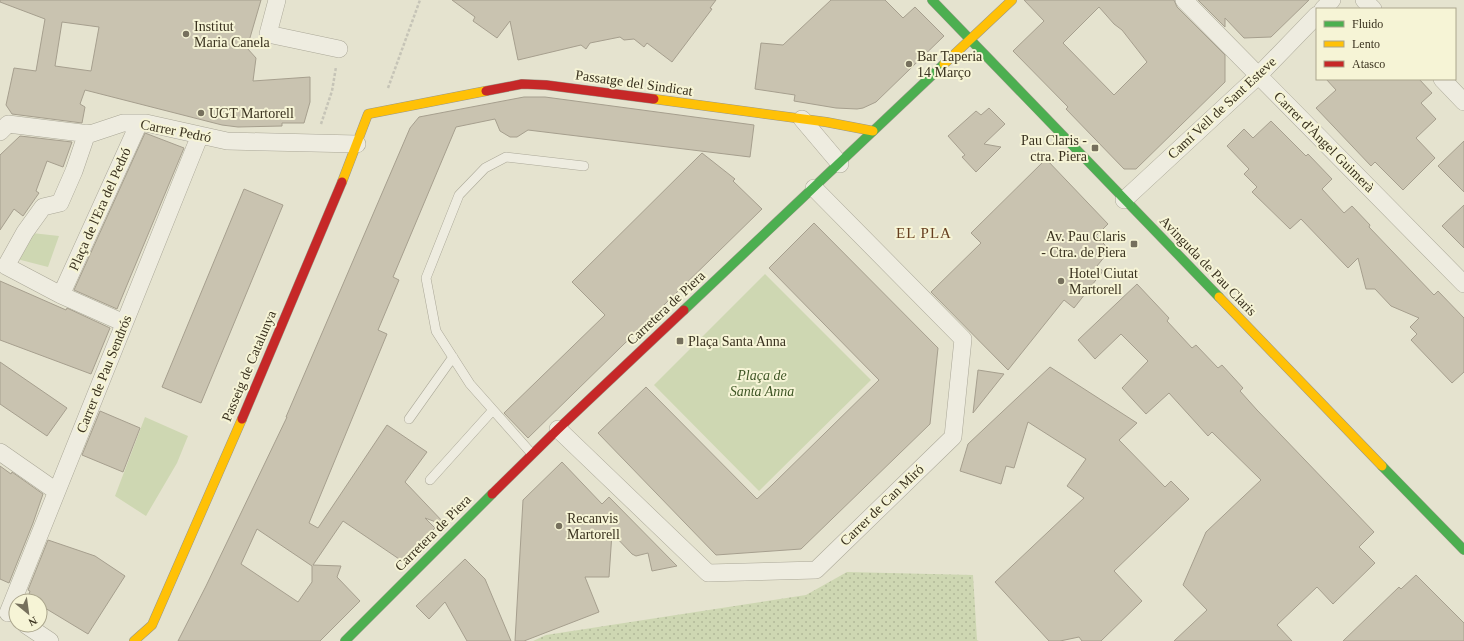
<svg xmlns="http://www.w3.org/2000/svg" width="1464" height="641" viewBox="0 0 1464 641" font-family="'Times New Roman',serif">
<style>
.grass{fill:url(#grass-dots)}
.park{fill:#ced7b2}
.building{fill:#c9c3b0;stroke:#a69f8e;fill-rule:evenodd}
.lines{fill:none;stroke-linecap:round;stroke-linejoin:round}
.lane-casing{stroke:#aba898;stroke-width:10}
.street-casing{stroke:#aba898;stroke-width:18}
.fast-casing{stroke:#9a9788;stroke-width:10}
.slow-casing{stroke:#9a9788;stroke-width:10}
.jam-casing{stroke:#9a9788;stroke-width:10}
.path{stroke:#c6c4b7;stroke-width:2.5;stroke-dasharray:3 2;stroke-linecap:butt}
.lane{stroke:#eeece0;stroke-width:9}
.street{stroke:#eeece0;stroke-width:17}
.fast{stroke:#4caf50;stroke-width:9}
.slow{stroke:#ffc107;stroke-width:9}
.jam{stroke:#c62828;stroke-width:9}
.poi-dot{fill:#76705d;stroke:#f6f4d6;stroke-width:1.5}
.labels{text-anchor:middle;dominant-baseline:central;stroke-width:4;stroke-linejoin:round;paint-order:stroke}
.poi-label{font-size:14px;fill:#3a321f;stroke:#f6f4d6;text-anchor:start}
.street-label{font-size:14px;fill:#3a321f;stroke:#f6f4d6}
.park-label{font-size:14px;font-style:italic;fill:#3f5626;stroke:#f6f4d6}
.neighbourhood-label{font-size:15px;letter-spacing:1px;fill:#663e1f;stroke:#f6f4d6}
</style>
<defs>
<pattern id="grass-dots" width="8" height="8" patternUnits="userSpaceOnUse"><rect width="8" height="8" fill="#ced7b2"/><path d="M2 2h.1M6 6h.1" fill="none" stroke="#b2b999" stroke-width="1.8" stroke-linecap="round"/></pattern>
</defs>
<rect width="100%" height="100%" fill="#e5e3cf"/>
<path class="grass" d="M847 572 973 575 977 640 979 641H533L546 635 806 595Z"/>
<path class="park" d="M32 233 59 236 48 267 17 259Z
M765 274 871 380 759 491 654 385Z
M145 417 188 436 177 463 146 516 115 496Z"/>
<path class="building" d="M0 0H261L247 48 256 58 253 81 310 77V102L304 123H282V126L238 127 222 125 85 90 80 104 85 107 82 123 12 114 6 105 14 68 36 71 45 19 0 2ZM62 22 99 27 91 71 55 66Z
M452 0H716L710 8 712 9 672 62 647 43 644 47 634 39 624 40 620 37 590 43 586 49 581 45 518 60 510 21 497 38 473 21 475 17Z
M831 0H885L903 18 915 7 944 36 876 102 863 108 857 109 836 108 794 101 795 95 755 89 761 43 783 45Z
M1024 0H1174L1177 7 1225 55V82L1136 169H1124L1066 109 1068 107 1013 51 1044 21ZM1099 7 1114 24 1122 30 1147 62 1114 95 1063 43Z
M1198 0H1309L1271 37 1244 38 1225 18V27Z
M1326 79H1419L1432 93 1421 103 1436 119 1416 138 1435 158 1403 190 1375 162 1371 166 1316 108 1336 90Z
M524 97H545L754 125 750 157 528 130 517 137H510L500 131 495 119 456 127 393 277 399 280 378 330 387 334 309 523 318 528 387 425 427 452 405 482 445 524 444 525 425 518 435 528 402 561 343 521 313 565 341 566 337 577 360 601 320 641H178L206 586 287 417H286L410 128 419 117ZM257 529 312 566V582L298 602 241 564Z
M989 108 1005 124 984 144 1001 147 976 172 962 157 965 155 948 136 976 111 981 115Z
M1271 121 1306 156 1308 154 1332 179 1322 189 1344 213 1352 206 1370 225 1369 227 1434 295 1438 291 1464 318V372L1452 383 1411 340 1417 334 1410 327 1419 318 1391 306 1375 289H1366L1358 258 1348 268 1301 219 1290 229 1252 192 1257 187 1244 174 1249 169 1227 146 1244 129 1253 138Z
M145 133 184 148 117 309 74 290Z
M20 136 72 142 63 167 47 161 36 191 39 193 23 216 14 209 0 230V155Z
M1464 141V192L1438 166Z
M702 153 735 179 733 181 762 209 528 438 504 413 605 315 572 282Z
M1046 159 1108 224 1096 236 1110 250 1097 266 1103 271 1074 308 1064 300 1008 370 931 292 981 243 971 233Z
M244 189 283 205 201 403 162 387Z
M1464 205V248L1442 226Z
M814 223 938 348 930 424 801 549 716 555 598 433 646 387 757 499 772 485 879 380 769 268Z
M0 281 66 310 67 308 110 328 91 374 0 340Z
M1137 284 1169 318 1167 321 1192 348 1196 345 1218 368 1222 365 1243 388 1240 391 1257 410 1374 532 1359 547 1375 563 1333 604 1317 587 1277 625 1292 641H1174L1207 610 1183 585 1206 532 1261 480 1212 432 1208 436 1169 393 1146 414 1122 388 1148 361 1121 334 1095 359 1078 340Z
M0 362 67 408 47 436 0 404Z
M1050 367 1137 423 1119 440 1165 487 1171 481 1189 499 1114 571 1142 601 1101 641H1082L1079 637 1060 641H1049L995 582 1084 498 1067 486 1086 459 1028 422 1014 468 1006 466 1001 484 960 471 968 444Z
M978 370 1004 374 973 413Z
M100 411 140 428 123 472 82 455Z
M562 462 602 504 609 497 677 566 652 571 648 553 636 556 632 554 612 533 609 577H585L599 612 524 641H515L523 500Z
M0 466 11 474 12 472 43 494 33 523 9 583 0 579Z
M48 540 95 556 125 576 88 634 40 605V601H34L28 598 30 591 28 590Z
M465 559 485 579 511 641H467L445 602 429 619 416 606Z
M1416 575 1464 623V641H1343L1399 587 1401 589Z"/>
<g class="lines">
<g class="lane-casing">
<path id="lane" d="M409 419 453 357
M532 454 470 384 436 331 426 278 459 195 485 168 506 157 584 166
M430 480 493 410"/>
</g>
<g class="street-casing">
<path id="street" d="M277 0 268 34 339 49
M1184 0 1464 284
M1364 0 1373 9
M1323 9 1332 0
M1442 79 1464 102
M802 119 840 164
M0 132 8 124 90 134 123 123H146L227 141 357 144
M87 133 74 171 60 203 43 207 25 232 6 266 61 295 124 323
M1124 200 1259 75 1317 15
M61 295 139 123
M558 429 708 573 816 570 953 437 963 339 814 188
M0 452 56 491
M8 613 200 135
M26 625 50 641"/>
</g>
<g class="fast-casing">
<path id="fast" d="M932 0 1219 297
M684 310 944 64
M1382 466 1464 550
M345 641 492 494"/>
</g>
<g class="slow-casing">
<path id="slow" d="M944 64 1012 0
M654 99 826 122 873 131
M342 182 368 114 486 91
M1219 297 1382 466
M134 641 152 625 242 419"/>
</g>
<g class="jam-casing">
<path id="jam" d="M486 91 522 84 546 85 654 99
M242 419 342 182
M492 494 558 429 684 310"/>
</g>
<path class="path" d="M388 88 420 0
M321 124 332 91 336 67"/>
<use href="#lane" class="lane"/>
<use href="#street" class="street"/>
<use href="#fast" class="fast"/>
<use href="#slow" class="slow"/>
<use href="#jam" class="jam"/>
</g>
<g class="poi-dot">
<circle cx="186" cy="34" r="4"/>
<circle cx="909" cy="64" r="4"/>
<circle cx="201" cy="113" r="4"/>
<rect x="1091" y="144" width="8" height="8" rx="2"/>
<rect x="1130" y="240" width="8" height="8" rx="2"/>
<circle cx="1061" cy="281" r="4"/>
<rect x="676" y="337" width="8" height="8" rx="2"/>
<circle cx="559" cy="526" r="4"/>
</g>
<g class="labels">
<g class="poi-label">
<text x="194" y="26">Institut<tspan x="194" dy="16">Maria Canela</tspan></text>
<text x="917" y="56">Bar Taperia<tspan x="917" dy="16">14 Março</tspan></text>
<text x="209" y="113">UGT Martorell</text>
<text x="1087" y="140" text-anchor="end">Pau Claris -<tspan x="1087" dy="16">ctra. Piera</tspan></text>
<text x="1126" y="236" text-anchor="end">Av. Pau Claris<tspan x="1126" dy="16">- Ctra. de Piera</tspan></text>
<text x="1069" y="273">Hotel Ciutat<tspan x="1069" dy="16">Martorell</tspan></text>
<text x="688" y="341">Plaça Santa Anna</text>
<text x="567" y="518">Recanvis<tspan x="567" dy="16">Martorell</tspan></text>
</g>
<g class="street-label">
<text transform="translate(634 83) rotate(8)">Passatge del Sindicat</text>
<text transform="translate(1222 108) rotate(-43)">Camí Vell de Sant Esteve</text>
<text transform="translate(176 131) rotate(11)">Carrer Pedró</text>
<text transform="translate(1324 142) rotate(45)">Carrer d'Àngel Guimerà</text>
<text transform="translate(100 209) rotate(-66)">Plaça de l'Era del Pedró</text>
<text transform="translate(1208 266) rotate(46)">Avinguda de Pau Claris</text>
<text transform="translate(666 308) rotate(-43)">Carretera de Piera</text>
<text transform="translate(249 366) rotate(-67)">Passeig de Catalunya</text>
<text transform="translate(104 374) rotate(-68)">Carrer de Pau Sendrós</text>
<text transform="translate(882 505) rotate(-44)">Carrer de Can Miró</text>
<text transform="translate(433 533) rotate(-45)">Carretera de Piera</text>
</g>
<g class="park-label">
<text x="762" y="375">Plaça de<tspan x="762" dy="16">Santa Anna</tspan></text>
</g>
<g class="neighbourhood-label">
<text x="924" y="233">EL PLA</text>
</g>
</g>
<rect x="1316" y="8" width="140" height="72" fill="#f6f4d6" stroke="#aba68d"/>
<rect x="1324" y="21" width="20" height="6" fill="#4caf50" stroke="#aba68d"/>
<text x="1352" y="28" font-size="12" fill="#3a321f">Fluido</text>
<rect x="1324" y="41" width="20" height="6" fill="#ffc107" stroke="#aba68d"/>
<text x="1352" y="48" font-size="12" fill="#3a321f">Lento</text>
<rect x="1324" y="61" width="20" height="6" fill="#c62828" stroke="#aba68d"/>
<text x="1352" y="68" font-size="12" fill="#3a321f">Atasco</text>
<g transform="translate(28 613) rotate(151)"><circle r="19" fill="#f6f4d6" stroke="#aba68d"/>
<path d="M0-3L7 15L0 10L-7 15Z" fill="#76705d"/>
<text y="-6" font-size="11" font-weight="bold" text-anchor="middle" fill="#3a321f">N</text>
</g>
</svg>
